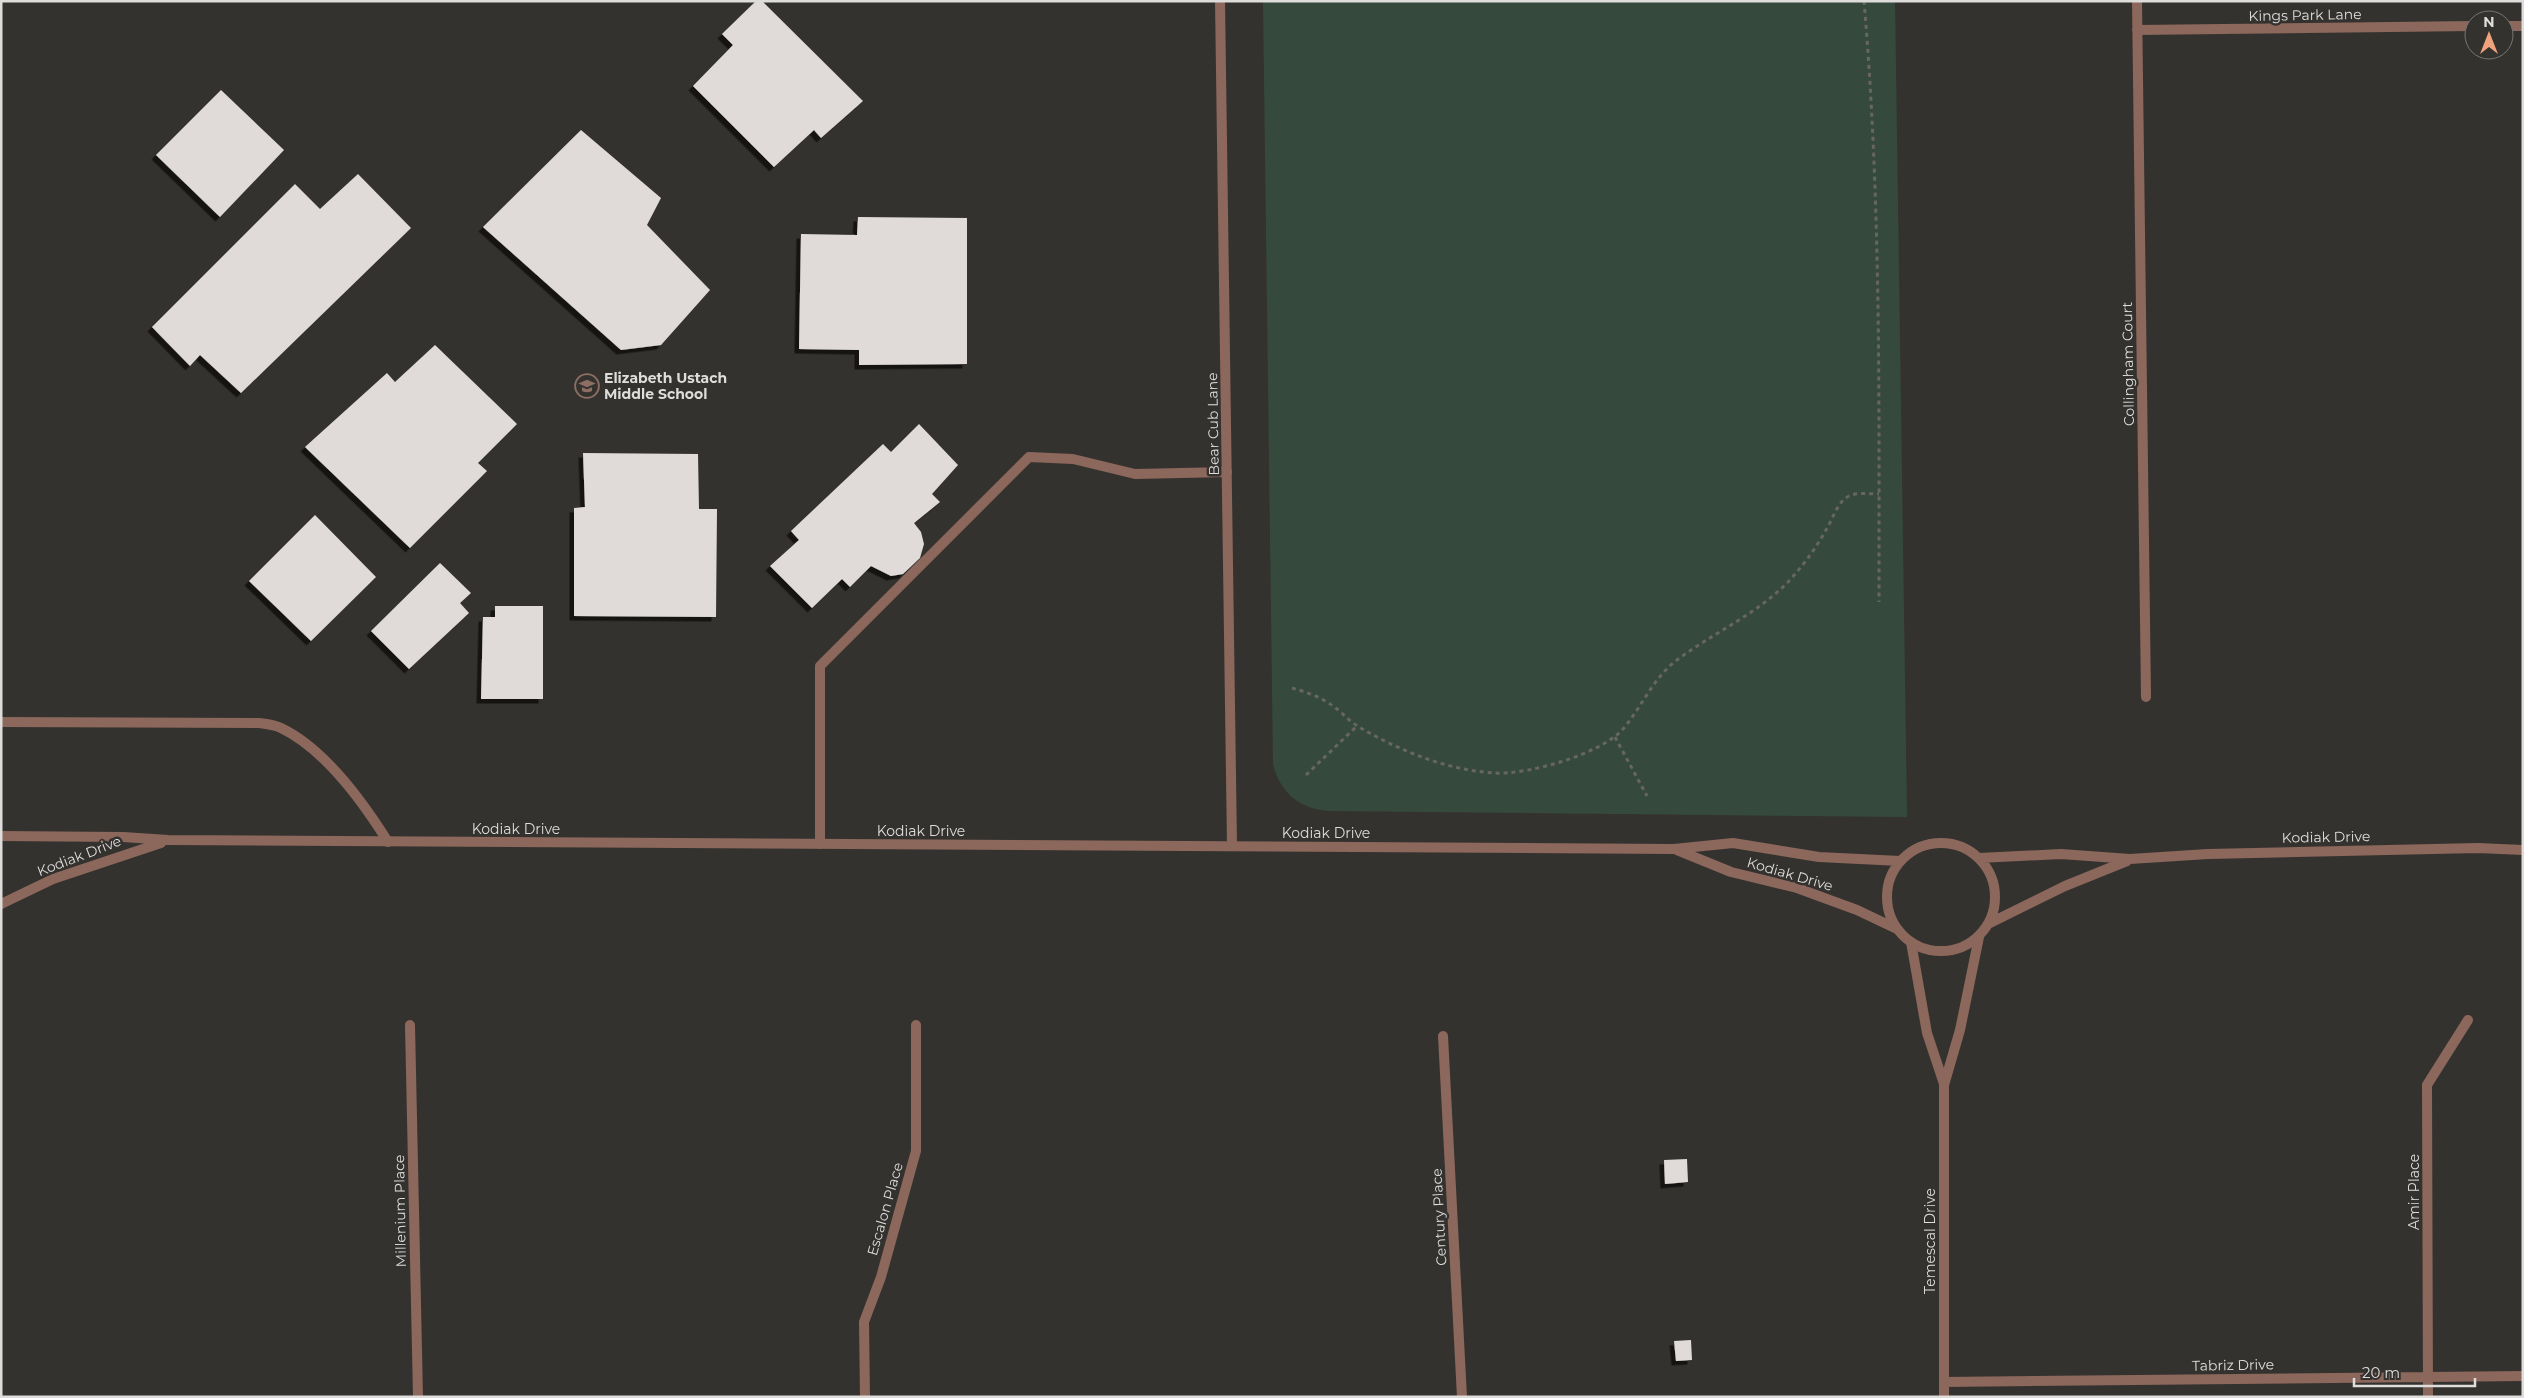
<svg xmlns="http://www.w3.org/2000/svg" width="2524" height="1398" viewBox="0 0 2524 1398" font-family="Montserrat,sans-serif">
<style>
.green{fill:#354a3d}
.building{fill:#e0dbd8;filter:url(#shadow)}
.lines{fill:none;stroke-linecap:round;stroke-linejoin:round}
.path{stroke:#676663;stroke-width:3;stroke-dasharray:4 4;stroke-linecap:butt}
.service{stroke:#8c675b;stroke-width:10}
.minor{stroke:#8c675b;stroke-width:10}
.tertiary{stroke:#8c675b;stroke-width:10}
.labels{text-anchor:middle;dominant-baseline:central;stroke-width:5;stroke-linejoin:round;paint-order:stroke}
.street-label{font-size:14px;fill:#dedddb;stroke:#34322f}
.poi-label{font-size:14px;font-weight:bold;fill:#dedddb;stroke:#34322f;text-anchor:start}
</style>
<defs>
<filter id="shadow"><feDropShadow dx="-4.5" dy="4.5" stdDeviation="0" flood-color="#0009"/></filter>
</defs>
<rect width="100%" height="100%" fill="#34322f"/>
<path class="green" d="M1263 1H1895L1907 817 1329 811C1300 809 1280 793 1273 764Z"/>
<path class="building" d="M756 1H762L863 101 821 138 814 130 774 167 693 86 733 45 722 34Z
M221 90 284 150 220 217 156 155Z
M581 130 661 198 647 225 710 290 661 345 621 350 483 227Z
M358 174 411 228 241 393 200 355 190 366 152 327 295 184 320 209Z
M858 217 967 218V364L859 365V350L799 349 801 234 857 235Z
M435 345 517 424 478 463 487 471 410 548 305 447 387 373 395 382Z
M919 424 958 465 932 494 940 502 914 523 921 532 924 544 920 558 903 574 891 576 871 566 850 587 842 579 812 608 770 566 799 540 791 531 883 444 891 452Z
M583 453 698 454 699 509H717L716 617 574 616V508L585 507Z
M315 515 376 577 311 641 249 581Z
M440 563 471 593 460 603 469 613 409 669 371 631Z
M495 606H543V699H481L483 617H495Z
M1687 1159 1688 1182 1665 1184 1664 1160Z
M1691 1340 1692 1360 1676 1361 1674 1341Z"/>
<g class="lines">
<path class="path" d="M1864 1C1881 201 1879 401 1879 602
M1292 688C1306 692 1321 697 1333 706 1342 712 1350 722 1359 727 1400 751 1447 770 1494 773 1528 775 1602 754 1624 728 1642 706 1654 677 1677 660 1713 633 1757 614 1788 582 1803 566 1816 548 1826 530 1833 519 1837 502 1849 496 1857 492 1870 494 1879 494
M1615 737 1647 796
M1306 775 1357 726"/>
<path class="service" d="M1 722 259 723C266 724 275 725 281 728 325 749 363 802 388 842
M820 844V666L1029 457 1073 459 1135 474 1227 472"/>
<path class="minor" d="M1220 1 1232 846
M2137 1 2146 697
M2504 26H2523
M2137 30 2474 26
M1911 942 1927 1033 1944 1084
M410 1025 418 1397
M1443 1036 1462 1397
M1944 1382 2523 1376
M865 1397 864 1322 881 1277 916 1151V1025
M1944 1397V1085L1960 1030 1979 937
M2428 1397 2427 1085 2468 1020"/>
<path class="tertiary" d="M1 836 123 837 168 840 1674 849 1733 843 1819 857 1900 861
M1887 897a54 54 0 1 1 108 0a54 54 0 1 1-108 0Z
M1677 850 1731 872 1797 888 1857 910 1897 929
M1979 858 2061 854 2130 859 2208 854 2478 848 2523 850
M1 904 53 879 161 843
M1990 923 2065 886 2127 861"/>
</g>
<defs>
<g id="school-ring" transform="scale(1.25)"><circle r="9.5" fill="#34322f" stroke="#8d6e63" stroke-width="1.5"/><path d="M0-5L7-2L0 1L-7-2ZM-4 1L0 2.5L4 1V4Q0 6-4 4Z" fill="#8d6e63"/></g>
</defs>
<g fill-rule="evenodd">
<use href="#school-ring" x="587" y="386"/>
</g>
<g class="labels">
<g class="street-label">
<text transform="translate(2305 15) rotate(-1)">Kings Park Lane</text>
<text transform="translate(2128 364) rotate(-91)">Collingham Court</text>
<text transform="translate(1213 424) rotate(-91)">Bear Cub Lane</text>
<text x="516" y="829">Kodiak Drive</text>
<text x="921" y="831">Kodiak Drive</text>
<text x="1326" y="833">Kodiak Drive</text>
<text transform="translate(2326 837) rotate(-1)">Kodiak Drive</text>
<text transform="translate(79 856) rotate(-21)">Kodiak Drive</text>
<text transform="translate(1790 874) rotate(16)">Kodiak Drive</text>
<text transform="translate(2414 1192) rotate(-90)">Amir Place</text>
<text transform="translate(885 1209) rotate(-74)">Escalon Place</text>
<text transform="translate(400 1211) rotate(-91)">Millenium Place</text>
<text transform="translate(1439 1217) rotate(-93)">Century Place</text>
<text transform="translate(1930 1241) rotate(-90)">Temescal Drive</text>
<text transform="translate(2233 1365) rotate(-1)">Tabriz Drive</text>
</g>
<g class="poi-label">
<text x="604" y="378">Elizabeth Ustach<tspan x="604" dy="16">Middle School</tspan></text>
</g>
</g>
<rect width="2524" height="1398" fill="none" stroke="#dedddb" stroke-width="5"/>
<g transform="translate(2489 35)"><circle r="24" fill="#34322f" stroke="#787674"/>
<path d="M0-4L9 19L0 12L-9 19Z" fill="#f0a27a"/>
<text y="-8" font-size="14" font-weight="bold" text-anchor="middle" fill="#dedddb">N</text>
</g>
<path d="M2354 1378v8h121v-8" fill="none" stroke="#dedddb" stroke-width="2.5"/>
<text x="2362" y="1378" font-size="15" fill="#dedddb" stroke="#34322f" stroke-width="4" paint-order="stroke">20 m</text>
</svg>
